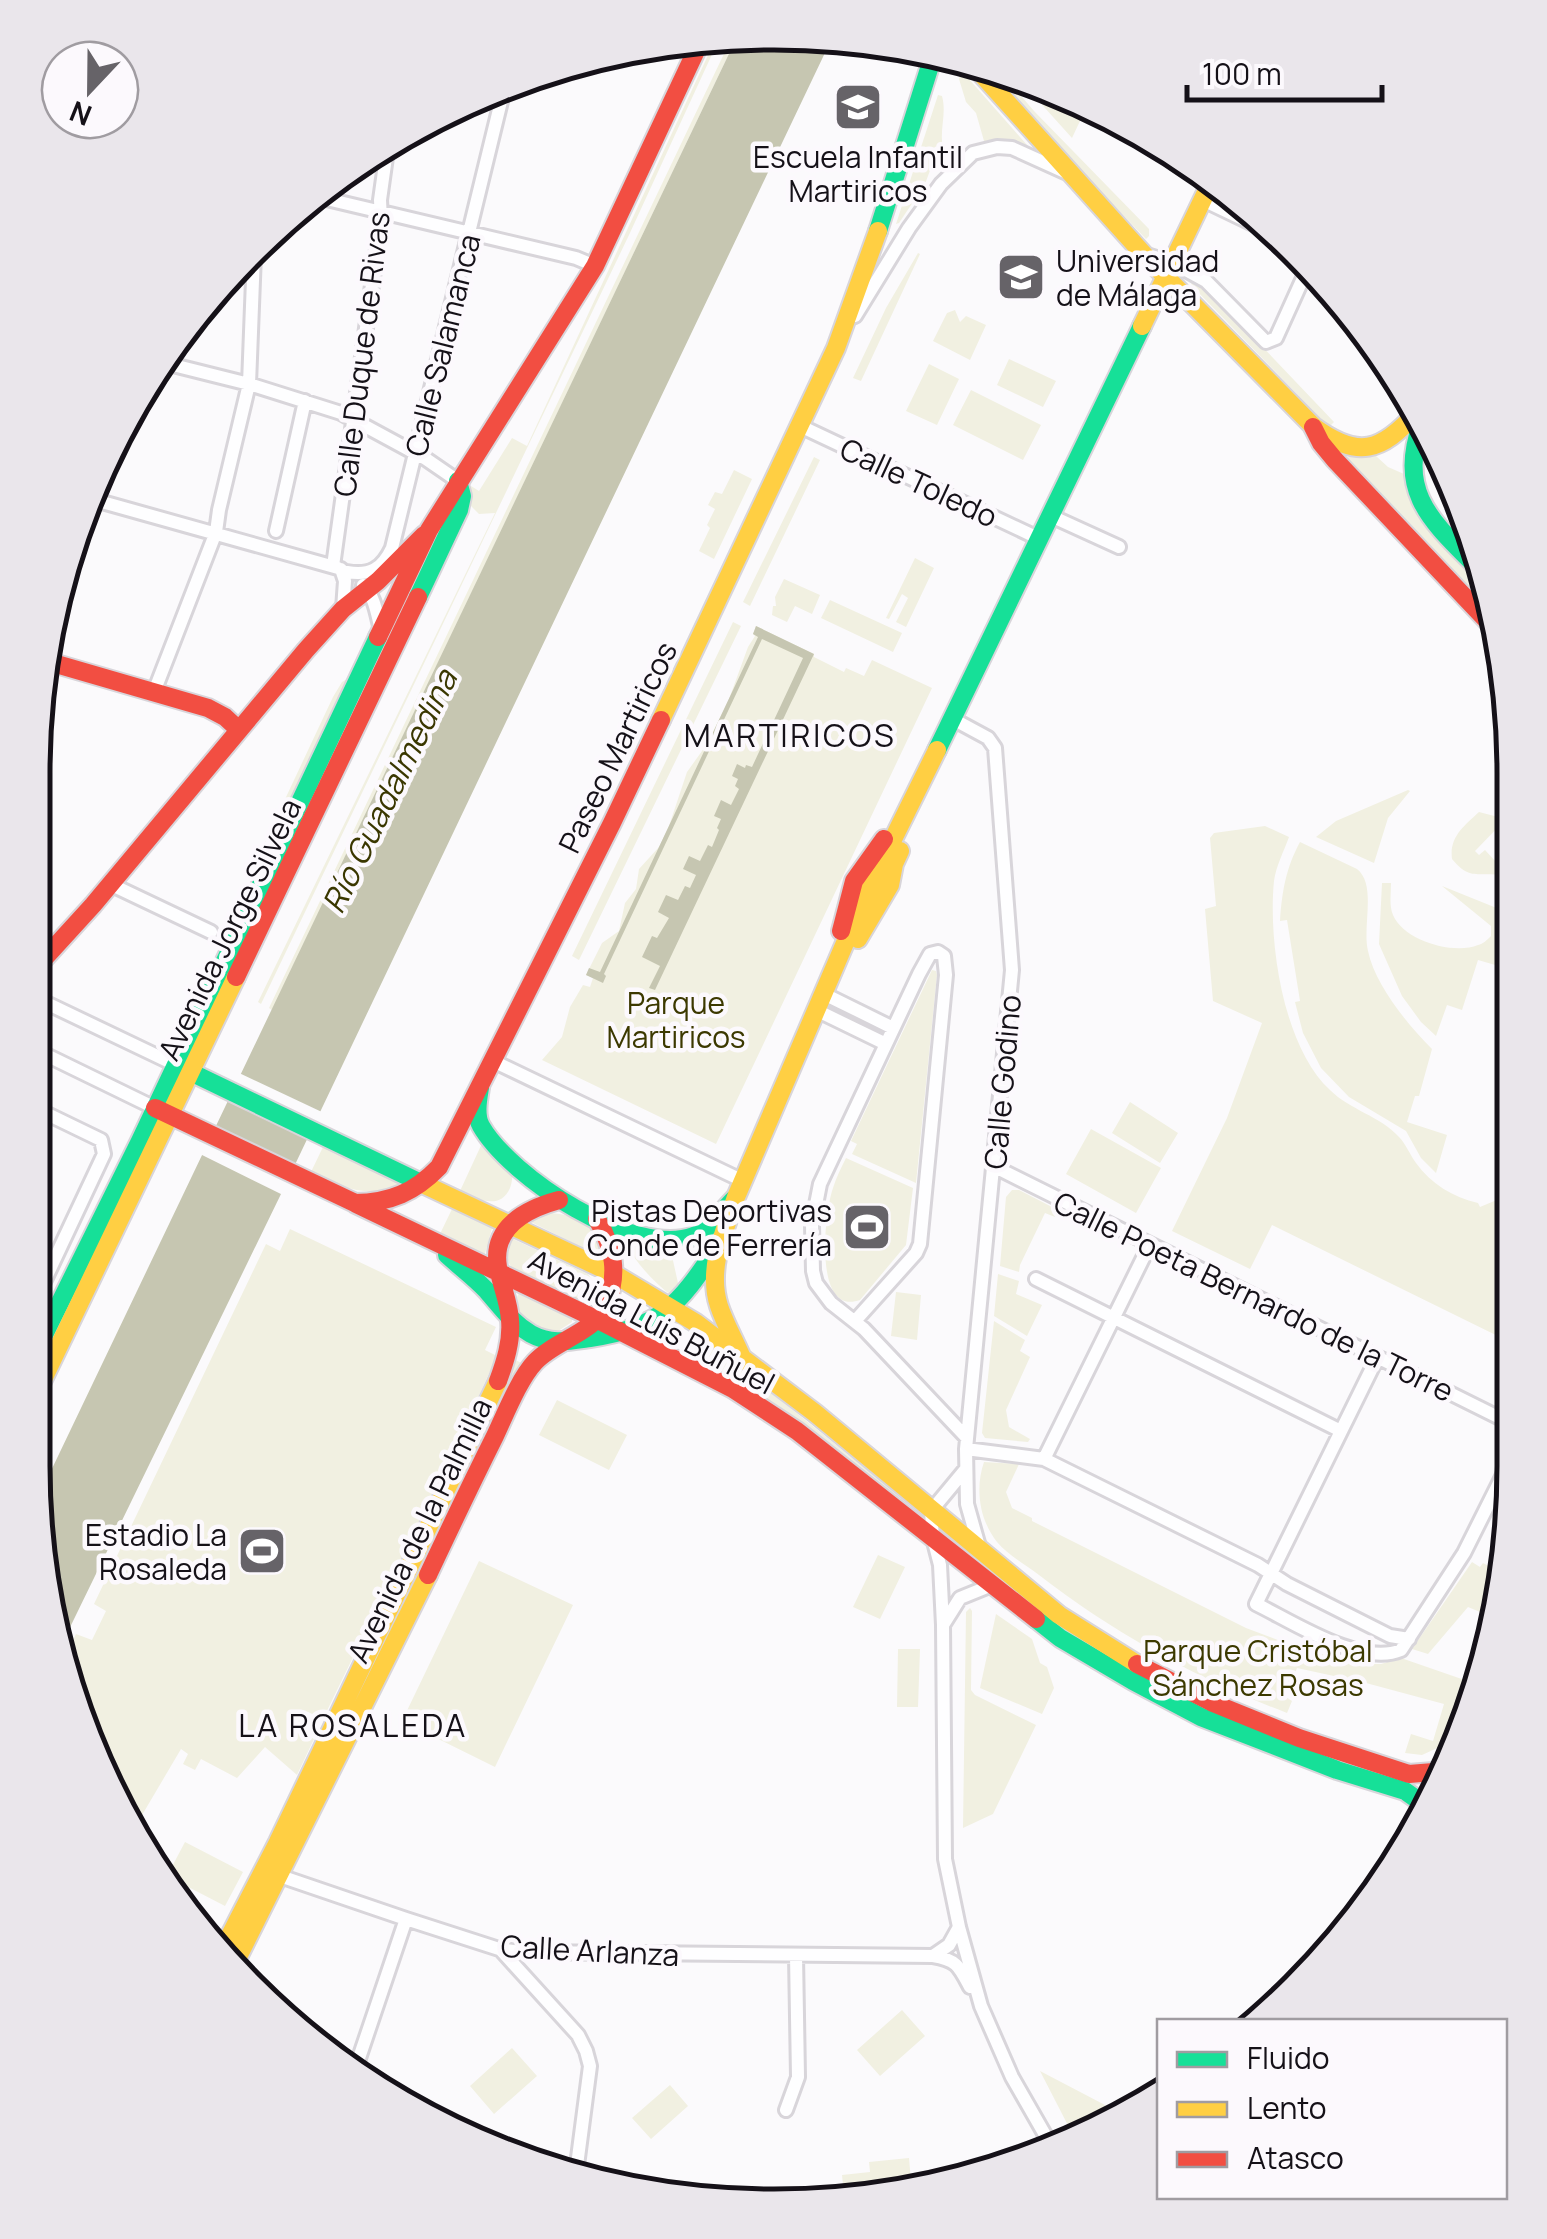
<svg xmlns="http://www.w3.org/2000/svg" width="1547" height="2239" viewBox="0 0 1547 2239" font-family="Manrope,sans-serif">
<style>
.green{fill:#f1f0e1}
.water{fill:#c6c6b1}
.pier{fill:#fbfafc}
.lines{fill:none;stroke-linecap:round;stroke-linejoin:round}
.street-casing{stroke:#d8d5da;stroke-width:18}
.fast-casing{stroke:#d8d5da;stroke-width:22}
.slow-casing{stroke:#d8d5da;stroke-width:22}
.jam-casing{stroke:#d8d5da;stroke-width:22}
.street{stroke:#fefeff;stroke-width:12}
.fast{stroke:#16e098;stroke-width:18}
.slow{stroke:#ffcf43;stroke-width:18}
.jam{stroke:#f24e42;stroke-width:18}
.labels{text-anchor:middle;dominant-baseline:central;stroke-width:9;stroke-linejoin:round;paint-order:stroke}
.poi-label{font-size:30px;fill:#151118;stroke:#fcf9fd;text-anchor:end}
.street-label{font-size:30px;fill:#151118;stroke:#fcf9fd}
.park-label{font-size:30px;fill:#3c3900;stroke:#fcf9fd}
.neighbourhood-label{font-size:32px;letter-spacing:2.5px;fill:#151118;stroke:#fcf9fd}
.water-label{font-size:32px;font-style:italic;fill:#3a3700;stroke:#fcf9fd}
.rim{fill:none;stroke:#151118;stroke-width:5}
</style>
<rect width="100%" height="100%" fill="#fbfafc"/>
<path class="green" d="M720 37 629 235 261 1004 258 1002 495 513 479 514 470 505 471 486 479 491 512 438 527 446 716 38Z
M732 37H737L272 1010 269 1008Z
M982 64 999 70 1034 111 1149 229V236L1146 239 1058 148Z
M961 70 1028 146 1011 143 988 144 984 141 976 113 966 102 959 79Z
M1017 77 1088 104 1072 138Z
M938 95 942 96C947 114 939 130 943 148L935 157 925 184 899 223 896 224Z
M918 253 920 254 861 381 853 378 886 308Z
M1190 277 1204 287 1237 320 1334 422 1329 427 1194 288 1189 280Z
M955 310 960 322 966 316 986 325 970 360 933 341 947 313Z
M1009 359 1056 381 1043 407 997 385Z
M929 364 959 379 937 425 906 411Z
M971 390 1041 425 1023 460 953 425Z
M1376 456 1388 467 1404 474 1406 489 1427 522 1479 580 1488 610 1346 459 1348 457Z
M814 457 820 460 750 606 743 602Z
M734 470 752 479 714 559 699 551 710 528 707 525 715 509 708 505 715 492 722 494Z
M915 558 934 568 906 627 896 622 908 598 902 594 889 619 886 618Z
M784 579 820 595 812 614 795 606 787 622 772 615 773 606H776L775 597Z
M830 600 902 633 893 652 821 618Z
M733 622 741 626 579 960 572 956Z
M756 626 814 654V657L844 672 846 668 864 676 872 660 932 688 716 1144 542 1060 562 1037 570 1007 583 985 590 987 593 978 586 975 602 943 619 931 625 903 636 889 639 869 659 847 669 826 687 772 707 744 729 699 748 647 755 636 753 634Z
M347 679 352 680 263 861H256L333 697 342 682Z
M1408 790 1410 791 1388 818 1374 863 1316 837 1336 821Z
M1479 812 1506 819 1475 851 1479 855 1485 850 1509 876V885L1499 875C1476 872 1469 880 1452 859 1449 837 1464 826 1479 812Z
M1265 826 1289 837C1284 851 1276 866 1274 881 1268 941 1283 1047 1330 1090 1350 1110 1380 1116 1399 1137 1406 1144 1410 1155 1416 1163 1431 1184 1453 1197 1478 1203L1480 1207 1511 1194 1512 1343 1272 1225 1250 1269 1172 1231 1227 1118 1262 1023 1213 1001 1205 909 1216 906 1210 838 1214 833Z
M1300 842 1357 869C1377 885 1362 926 1368 951 1375 985 1408 1025 1432 1049L1419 1096H1415L1407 1122 1447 1135 1436 1173 1421 1158 1406 1131 1349 1097 1321 1068 1303 1033 1295 1002 1300 1001 1287 920 1280 921C1282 891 1286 868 1300 842Z
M1382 883H1391C1391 894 1389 906 1393 915 1404 941 1454 955 1478 945 1483 944 1487 940 1491 936V926L1442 886 1509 913V969L1478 960 1462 1010 1447 1005 1436 1036 1421 1022 1402 996 1379 944Z
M932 970 936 971 937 975 916 1183 852 1154 857 1144 851 1141Z
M1130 1102 1178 1133 1160 1163 1112 1133Z
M1091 1129 1161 1168 1136 1213 1066 1174Z
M484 1139C492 1149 506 1160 511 1172 513 1176 512 1183 510 1188 500 1211 477 1199 460 1191Z
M323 1147 397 1182 399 1186C369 1199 339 1186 310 1174Z
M846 1158 913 1188 906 1245 860 1300C812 1317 825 1210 833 1188 836 1178 841 1168 846 1158Z
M1012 1190H1019L1054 1208 1055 1217 1045 1213 1020 1265 1019 1272 1000 1266 1006 1197Z
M452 1209 492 1228 484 1257 439 1236Z
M548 1213C575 1213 598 1228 604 1254L599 1256 531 1222 538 1215Z
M290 1229 496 1327 485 1350 497 1356 460 1437 323 1719 308 1712 299 1731 314 1739 297 1775 265 1747 237 1778 201 1759 195 1770 183 1764 188 1754 181 1749 135 1827 61 1665 76 1634 92 1640 106 1611 94 1604 266 1244 280 1251Z
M624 1236 670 1247 680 1292 674 1297C653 1283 636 1262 623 1240Z
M513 1239 588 1274 599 1290 595 1307 593 1308 513 1270C506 1260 504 1249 513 1239Z
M998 1274 1019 1281 1016 1294 1042 1305 1027 1336 994 1316Z
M896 1292 921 1295 917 1340 891 1336Z
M519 1293 572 1318V1322L552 1335 520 1320 517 1297Z
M994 1321 1025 1340 1020 1351 1030 1357 1006 1410 1009 1427 1030 1439 1028 1442 985 1438 982 1433Z
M694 1335 748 1374 907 1502 905 1505C833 1449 764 1393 681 1353Z
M515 1360 524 1364 514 1380 386 1644 382 1642Z
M557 1400 627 1435 609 1470 539 1435Z
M984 1462 1019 1464 1006 1492 1012 1508 1032 1518V1521L1246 1628 1283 1642 1306 1651 1370 1664H1381L1401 1658 1479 1685 1459 1738 1422 1755 1405 1753 1411 1734 1433 1741 1444 1704 1366 1683 1297 1668 1286 1697 1292 1701 1287 1713C1198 1679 1115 1634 1039 1575 1026 1565 1008 1555 997 1542 979 1519 975 1488 984 1462Z
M878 1555 905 1567 880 1619 853 1607Z
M479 1561 573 1605 495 1767 402 1721Z
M1472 1562 1480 1567 1483 1563 1498 1571C1490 1581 1486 1600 1480 1612L1468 1607 1428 1654 1412 1649Z
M970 1608 972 1611 971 1690 975 1695 1036 1725 993 1814 963 1828 966 1612Z
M996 1614 1032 1639 1040 1663 1047 1667 1054 1688 1042 1714 980 1688Z
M898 1649H920L918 1707H897Z
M185 1842 243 1872 225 1906 167 1876Z
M902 2010 925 2036 880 2076 857 2050Z
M512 2048 537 2076 494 2114 470 2086Z
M1040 2071 1105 2105 1107 2113 1118 2119 1101 2130 1075 2139Z
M670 2085 688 2106 651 2139 632 2118Z
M909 2158 912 2193 844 2195 842 2175 870 2172 869 2162Z"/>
<path class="water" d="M821 34 833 36 281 1194 57 1654 37 1500 737 37Z
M756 626 814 654 655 990 649 988 660 966 642 957 652 936 657 938 669 918 658 912 666 895 678 900 685 886 690 888 696 875 683 869 689 856 700 861 708 845 712 847 719 830 717 828 721 819 714 816 721 800 731 805 739 789 735 786 738 779 732 776 737 764 745 768 746 765 752 767 803 658 762 639 604 974 606 976 603 983 586 975 589 968 600 972 758 637 753 634Z"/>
<path class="pier" d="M237 1072 324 1113 311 1141 224 1100Z
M211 1125 298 1168 285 1196 198 1153Z"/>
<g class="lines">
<g class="street-casing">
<path id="street" d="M314 196 576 258 595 266
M1203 200 1278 236
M1147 255 1173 263 1206 281 1266 342 1276 338 1309 265
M855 316 909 228 941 184 973 153 997 147 1012 148 1065 172
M165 363 249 384 341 413 426 459 458 481
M798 425 1040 539
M95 500 338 568
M1051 516 1119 547
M276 531 305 401
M333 566 381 220 380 200 388 143
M341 569 345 581 343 609
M347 572C370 576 382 569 392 548L505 85
M363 585C375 596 377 615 381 630
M154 692 216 532 219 510 249 384 254 254
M951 718 988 738 995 748 1012 970 966 1449 967 1504 980 1550
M110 884 211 932
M824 994 893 1028
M40 1000 176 1065
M816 1010 886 1044
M40 1052 155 1108
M493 1061 739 1179
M995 1167 1512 1424
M1036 1279 1341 1431
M35 1301 104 1154 101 1140 39 1110
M855 1321 916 1253 920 1244 946 975 944 956 938 952 930 954 919 974 820 1184 812 1225 813 1271 816 1283 831 1303 864 1329 967 1438
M1377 1358 1256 1604C1293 1622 1361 1667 1401 1650L1464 1553 1513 1455
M966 1449 1044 1459 1258 1565 1287 1584 1390 1636 1409 1639
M1044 1459 1150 1244
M965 1470 931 1511 933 1538 940 1565 943 1625 945 1859 959 1927 981 2006 1012 2077 1052 2147
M943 1625 960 1598 992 1585
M273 1878 280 1876 406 1919 499 1949 521 1952 933 1956 949 1945 959 1927
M500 1949 578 2035 586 2051 590 2066 576 2173
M933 1956C957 1960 959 1966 970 1987
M356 2067 406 1919
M786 2110 798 2077 796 1955"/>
</g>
<g class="fast-casing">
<path id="fast" d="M878 231 934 53
M1422 422C1398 491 1428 518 1474 564
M418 597 459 510 462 496 458 481
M937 750 1142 326
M182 1068 423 1184
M480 1088C478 1100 475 1115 481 1126 510 1177 634 1259 694 1236 710 1229 722 1211 734 1199
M447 1255C460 1267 475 1278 487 1291 501 1307 512 1323 531 1334 551 1345 569 1341 590 1338 661 1327 678 1306 716 1249
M34 1355 140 1141 378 637
M1036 1619 1060 1638 1133 1681 1201 1717 1337 1770 1405 1791 1429 1808"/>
</g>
<g class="slow-casing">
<path id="slow" d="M968 59 1147 258 1314 427C1358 459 1381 452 1416 413
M1142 326 1213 178
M661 720 836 348 878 231
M858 939 890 885 894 864 900 851
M423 1184 614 1274 696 1323 815 1413 1059 1615 1137 1664
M742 1358C735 1341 725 1324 719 1306 707 1269 724 1232 736 1197L866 894 937 750
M34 1398 236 977
M222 1951 278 1842 498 1381
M234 1965 428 1575"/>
</g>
<g class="jam-casing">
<path id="jam" d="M1313 427 1321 443 1335 460 1494 628
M378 637 429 530 595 266 702 38
M46 661 208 708 225 717 239 730
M841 931 854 881 884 839
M41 962 93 905 306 650 343 609 378 581 424 535
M236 977 418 597
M155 1108 355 1203C390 1203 415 1192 439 1167L612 823 661 720
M356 1204 598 1320 733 1389 797 1431 1036 1619
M498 1381C505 1362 512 1341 510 1320 509 1302 501 1285 498 1267 491 1227 526 1209 559 1200
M428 1575C450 1528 472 1482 495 1436 505 1415 519 1379 535 1362 554 1341 595 1332 606 1306 619 1273 614 1249 597 1219
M1137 1664 1213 1703 1299 1738 1409 1774 1446 1771
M1439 1791 1440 1789"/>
</g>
<use href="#street" class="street"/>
<use href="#fast" class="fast"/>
<use href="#slow" class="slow"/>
<use href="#jam" class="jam"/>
</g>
<defs>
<g id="school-square" transform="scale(2.5)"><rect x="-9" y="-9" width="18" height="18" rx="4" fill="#666368" stroke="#fcf9fd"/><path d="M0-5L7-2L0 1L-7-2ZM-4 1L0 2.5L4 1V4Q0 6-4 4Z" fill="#fff"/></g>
<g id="university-square" transform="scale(2.5)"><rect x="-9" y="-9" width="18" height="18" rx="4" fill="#666368" stroke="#fcf9fd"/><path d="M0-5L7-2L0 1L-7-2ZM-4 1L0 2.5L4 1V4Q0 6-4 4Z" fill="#fff"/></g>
<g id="stadium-square" transform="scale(2.5)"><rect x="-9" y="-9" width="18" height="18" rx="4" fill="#666368" stroke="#fcf9fd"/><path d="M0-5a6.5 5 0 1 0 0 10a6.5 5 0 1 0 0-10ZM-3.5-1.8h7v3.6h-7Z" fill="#fff"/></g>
</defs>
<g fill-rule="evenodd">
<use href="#school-square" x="858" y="107"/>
<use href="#university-square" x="1021" y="277"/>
<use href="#stadium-square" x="867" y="1227"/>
<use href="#stadium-square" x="262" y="1551"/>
</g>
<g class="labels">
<g class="poi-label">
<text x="858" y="156" text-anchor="middle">Escuela Infantil<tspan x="858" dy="34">Martiricos</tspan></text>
<text x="1056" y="260" text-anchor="start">Universidad<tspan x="1056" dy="34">de Málaga</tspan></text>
<text x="832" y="1210">Pistas Deportivas<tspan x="832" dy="34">Conde de Ferrería</tspan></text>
<text x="227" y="1534">Estadio La<tspan x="227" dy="34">Rosaleda</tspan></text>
</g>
<g class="street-label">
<text transform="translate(442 345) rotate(-76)">Calle Salamanca</text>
<text transform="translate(361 354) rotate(-83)">Calle Duque de Rivas</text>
<text transform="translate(919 482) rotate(25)">Calle Toledo</text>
<text transform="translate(617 747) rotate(-64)">Paseo Martiricos</text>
<text transform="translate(229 929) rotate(-64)">Avenida Jorge Silvela</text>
<text transform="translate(1002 1082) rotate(-85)">Calle Godino</text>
<text transform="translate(1254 1296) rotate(26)">Calle Poeta Bernardo de la Torre</text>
<text transform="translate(652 1321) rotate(28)">Avenida Luis Buñuel</text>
<text transform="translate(419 1530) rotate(-64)">Avenida de la Palmilla</text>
<text transform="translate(590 1950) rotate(3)">Calle Arlanza</text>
</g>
<g class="park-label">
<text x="676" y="1002">Parque<tspan x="676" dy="34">Martiricos</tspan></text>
<text x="1258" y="1650">Parque Cristóbal<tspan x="1258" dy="34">Sánchez Rosas</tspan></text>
</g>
<g class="neighbourhood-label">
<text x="790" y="735">MARTIRICOS</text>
<text x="353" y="1725">LA ROSALEDA</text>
</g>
<g class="water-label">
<text transform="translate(389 791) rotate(-64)">Río Guadalmedina</text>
</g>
</g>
<path d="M0 0H1547V2239H0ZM773 50H774A723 723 0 0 1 1497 773V1466A723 723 0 0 1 774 2189H773A723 723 0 0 1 50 1466V773A723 723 0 0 1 773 50Z" fill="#eae6eb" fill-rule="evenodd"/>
<path class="rim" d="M773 50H774A723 723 0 0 1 1497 773V1466A723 723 0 0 1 774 2189H773A723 723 0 0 1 50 1466V773A723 723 0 0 1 773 50Z"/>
<rect x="1157" y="2019" width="350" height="180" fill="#fcf9fd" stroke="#a09ca1" stroke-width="2.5"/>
<rect x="1177" y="2052" width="50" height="15" fill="#16e098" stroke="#a09ca1" stroke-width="2.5"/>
<text x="1247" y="2069" font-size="30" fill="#151118">Fluido</text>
<rect x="1177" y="2102" width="50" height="15" fill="#ffcf43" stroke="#a09ca1" stroke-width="2.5"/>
<text x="1247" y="2119" font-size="30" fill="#151118">Lento</text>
<rect x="1177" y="2152" width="50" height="15" fill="#f24e42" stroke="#a09ca1" stroke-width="2.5"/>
<text x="1247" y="2169" font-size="30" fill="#151118">Atasco</text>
<g transform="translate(90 90) rotate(202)"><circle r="48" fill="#fcf9fd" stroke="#a09ca1" stroke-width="2.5"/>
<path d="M0-8L18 38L0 25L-18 38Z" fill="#666368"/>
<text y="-15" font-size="28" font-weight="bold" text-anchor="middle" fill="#151118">N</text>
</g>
<path d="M1187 85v15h195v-15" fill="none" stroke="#151118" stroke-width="5"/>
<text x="1202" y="85" font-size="30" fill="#151118" stroke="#fcf9fd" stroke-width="8" paint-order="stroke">100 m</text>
</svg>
